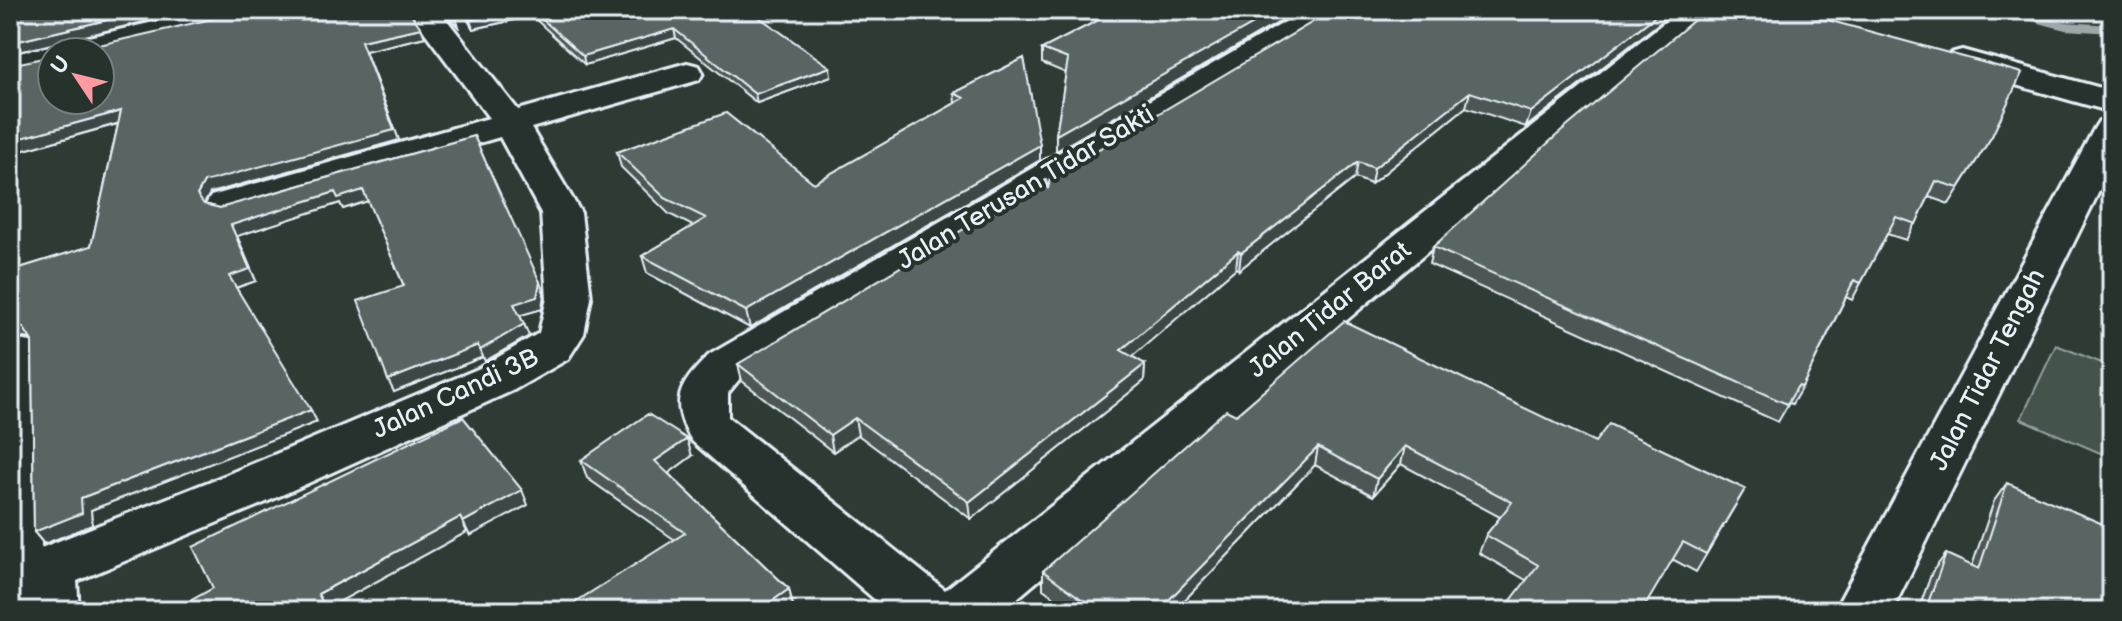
<svg xmlns="http://www.w3.org/2000/svg" width="2122" height="621" viewBox="0 0 2122 621" font-family="'Balsamiq Sans',sans-serif">
<style>
.green{fill:#45524e;stroke:#96a2a3;stroke-width:2}
.lines{fill:none;stroke-linecap:round;stroke-linejoin:round}
.stream{fill:#9da8a9;fill-rule:evenodd}
.minor-casing{stroke:#e8f1f8;stroke-width:6}
.minor{fill:#26332d;fill-rule:evenodd}
.wall{fill:#4d5755;stroke:#e8f1f8;stroke-width:2}
.shaded-wall{fill:#3e4745;stroke:#e8f1f8;stroke-width:2}
.building{fill:#596563;stroke:#e8f1f8;stroke-width:2;fill-rule:evenodd}
.labels{text-anchor:middle;dominant-baseline:central;stroke-width:8;stroke-linejoin:round;paint-order:stroke}
.street-label{font-size:26px;fill:#e8f1f8;stroke:#26332d}
</style>
<rect width="100%" height="100%" fill="#2e3b35"/>
<filter id="ink" filterUnits="userSpaceOnUse"><feTurbulence type="fractalNoise" baseFrequency=".0125" numOctaves="2"/><feDisplacementMap in="SourceGraphic" scale="16" xChannelSelector="R" yChannelSelector="G"/><feConvolveMatrix kernelMatrix="1 2 1 2 8 2 1 2 1" color-interpolation-filters="sRGB"/></filter>
<g filter="url(#ink)">
<path class="green" d="M2056 345 2112 367V458L2021 419Z"/>
<g class="lines">
<path class="stream" d="M1991 10H2013L2065 22 2112 25V33L2065 30Z"/>
<g class="minor-casing">
<path id="minor" d="M206 10H260L256 16 100 53 52 52V65L10 75V55Z
M408 10H439L518 110 687 63 699 66 703 73 699 80 531 128 581 213 591 298 584 334 568 359 514 390 264 503 77 581 79 611H21V604L10 607V339L31 342 38 353 41 548 226 475 480 368 539 333 547 298 541 213 500 137 225 216 211 212 206 204 211 196 489 118Z
M1306 10H1342L1338 16 741 377 728 393V417L945 590 1680 10H1714L1002 611H888L692 441C669 402 678 386 709 355Z
M1962 50 2112 91V112L1951 67 1946 60 1951 53Z
M2112 118V165L1892 611H1834L2094 129 2099 121Z"/>
</g>
<use href="#minor" class="minor"/>
</g>
<path class="wall" d="M442 10H453L460 29Z
M462 10H749L831 76 757 103 676 38 585 65 532 16 473 29Z
M1118 10 1056 151V135L1066 73 1042 63V49Z
M1333 10H1676L1526 127 1466 107 1371 184 1355 178 1239 270 1236 268 1132 356 1145 364 1144 381 971 519 858 435 833 452 742 381 738 364 1048 189Z
M421 28 425 37 365 51 399 140 210 193 204 204 220 208 474 136 544 293 542 309 520 315 529 336 485 361 483 357 394 392 404 286 368 201 343 209 340 203 237 236 256 281 236 288 317 422 91 510 92 525 44 544 34 532 32 341 31 339 10 336V271L91 246 118 124 10 154 95 46Z
M1024 58 1040 160 750 328 647 273 642 256 693 226 669 214 621 167 617 152 814 183 955 103 954 93Z
M1992 136 1949 204 1929 197 1906 240 1887 234 1852 300 1846 297 1802 387 1792 404 1789 403 1778 422 1429 264 1433 247Z
M1236 415 1595 442 1745 489 1696 572 1674 560 1526 580 1479 553 1486 535 1500 517 1401 464 1373 496 1315 465 1174 611H1073L1043 589V571Z
M692 456 668 473 789 589 793 607 675 540 587 478 581 460Z
M2007 483 2112 611H1918L1932 572 1946 554 1972 566 1994 501Z"/>
<path class="shaded-wall" d="M149 10H193L10 54V43Z
M517 10H530L532 16 473 29 470 20Z
M1278 10H1300L1056 151V135Z
M1663 10H1676L1526 127 1531 112Z
M421 28 425 37 365 51 399 140 210 193 203 206 197 195 204 182 361 41Z
M674 29 676 38 585 65 583 56Z
M830 67 831 76 757 103 755 94Z
M1470 92 1466 107 1371 184 1374 168Z
M121 111 127 121 10 154V141Z
M1040 145V160L750 328 746 311Z
M1358 162 1355 178 1239 270 1241 253Z
M363 190 368 201 343 209 340 203 237 236 256 281 235 288 229 276 231 225 335 192Z
M1238 251 1236 268 1120 367 1121 350Z
M540 282 544 293 542 309 518 316 514 304Z
M524 324 529 336 485 361 480 350Z
M478 345 483 357 394 392 388 380Z
M1145 364 1144 381 971 519 969 502Z
M311 410 317 422 91 510 92 525 44 544 34 532 81 498Z
M855 418 858 435 833 452 830 435Z
M687 439 692 456 661 479 655 461Z
M1405 446 1401 464 1373 496 1377 479Z
M1318 447 1315 465 1174 611H1158Z
M522 490 528 505 470 536 463 522Z
M460 517 467 532 328 608 329 611H321L318 594Z
M789 589 793 607 787 611H758Z"/>
<path class="building" d="M10 10H149L10 43Z
M250 10H408L421 28 361 41 394 130 204 182 197 195 204 204 220 208 474 136 540 282 537 297 514 304 524 324 480 350 478 345 388 380 358 301 404 286 363 190 338 198 335 192 231 225 250 269 229 276 311 410 81 498 82 513 34 532 32 341 23 327 10 326V271L91 246 121 111 10 141V65L48 57 49 45 95 46ZM52 52H100V100H52Z
M447 10H453L456 20Z
M464 10H517L470 20Z
M532 10H749L830 67 755 94 674 29 583 56Z
M1118 10H1278L1056 135 1068 59 1042 49Z
M1333 10H1663L1531 112 1470 92 1374 168 1358 162 1241 253 1238 251 1121 350 1145 364 969 502 855 418 830 435 738 364 1046 180 1048 189 1050 178Z
M1706 10H1791L2022 73 1992 136 1959 188 1936 181 1916 224 1896 217 1861 283 1854 280 1802 387 1798 386 1787 404 1433 247 1557 135Z
M1024 58 1040 145 746 311 642 256 706 218 665 198 617 152 726 113 814 183 964 98 954 93Z
M1344 321 1595 442 1609 424 1745 489 1706 554 1683 542 1642 611H1503L1538 565 1486 535 1512 502 1405 446 1377 479 1318 447 1158 611H1098L1043 571 1226 410 1236 415Z
M648 414 687 439 655 461 789 589 758 611H561L685 533 581 460Z
M463 417 522 490 463 522 460 517 318 594 326 609 321 611H172L213 588 193 547Z
M2007 483 2112 528V611H1925L1946 554 1979 569Z"/>
</g>
<g class="labels">
<g class="street-label">
<text transform="translate(1026 188) rotate(-31)">Jalan Terusan Tidar Sakti</text>
<text transform="translate(1330 310) rotate(-39)">Jalan Tidar Barat</text>
<text transform="translate(1988 370) rotate(-63)">Jalan Tidar Tengah</text>
<text transform="translate(456 394) rotate(-25)">Jalan Candi 3B</text>
</g>
</g>
<rect width="2122" height="621" fill="none" stroke="#26332d" stroke-width="40"/>
<rect x="20" y="20" width="2082" height="581" fill="none" stroke="#e8f1f8" stroke-width="3" filter="url(#ink)"/>
<g transform="translate(76 76) rotate(305)"><circle r="38" fill="#26332d" stroke="#747f7e" stroke-width="2"/>
<path d="M0-6L14 30L0 20L-14 30Z" fill="#ff9aa2"/>
<text y="-12" font-size="22" font-weight="bold" text-anchor="middle" fill="#e8f1f8">U</text>
</g>
</svg>
